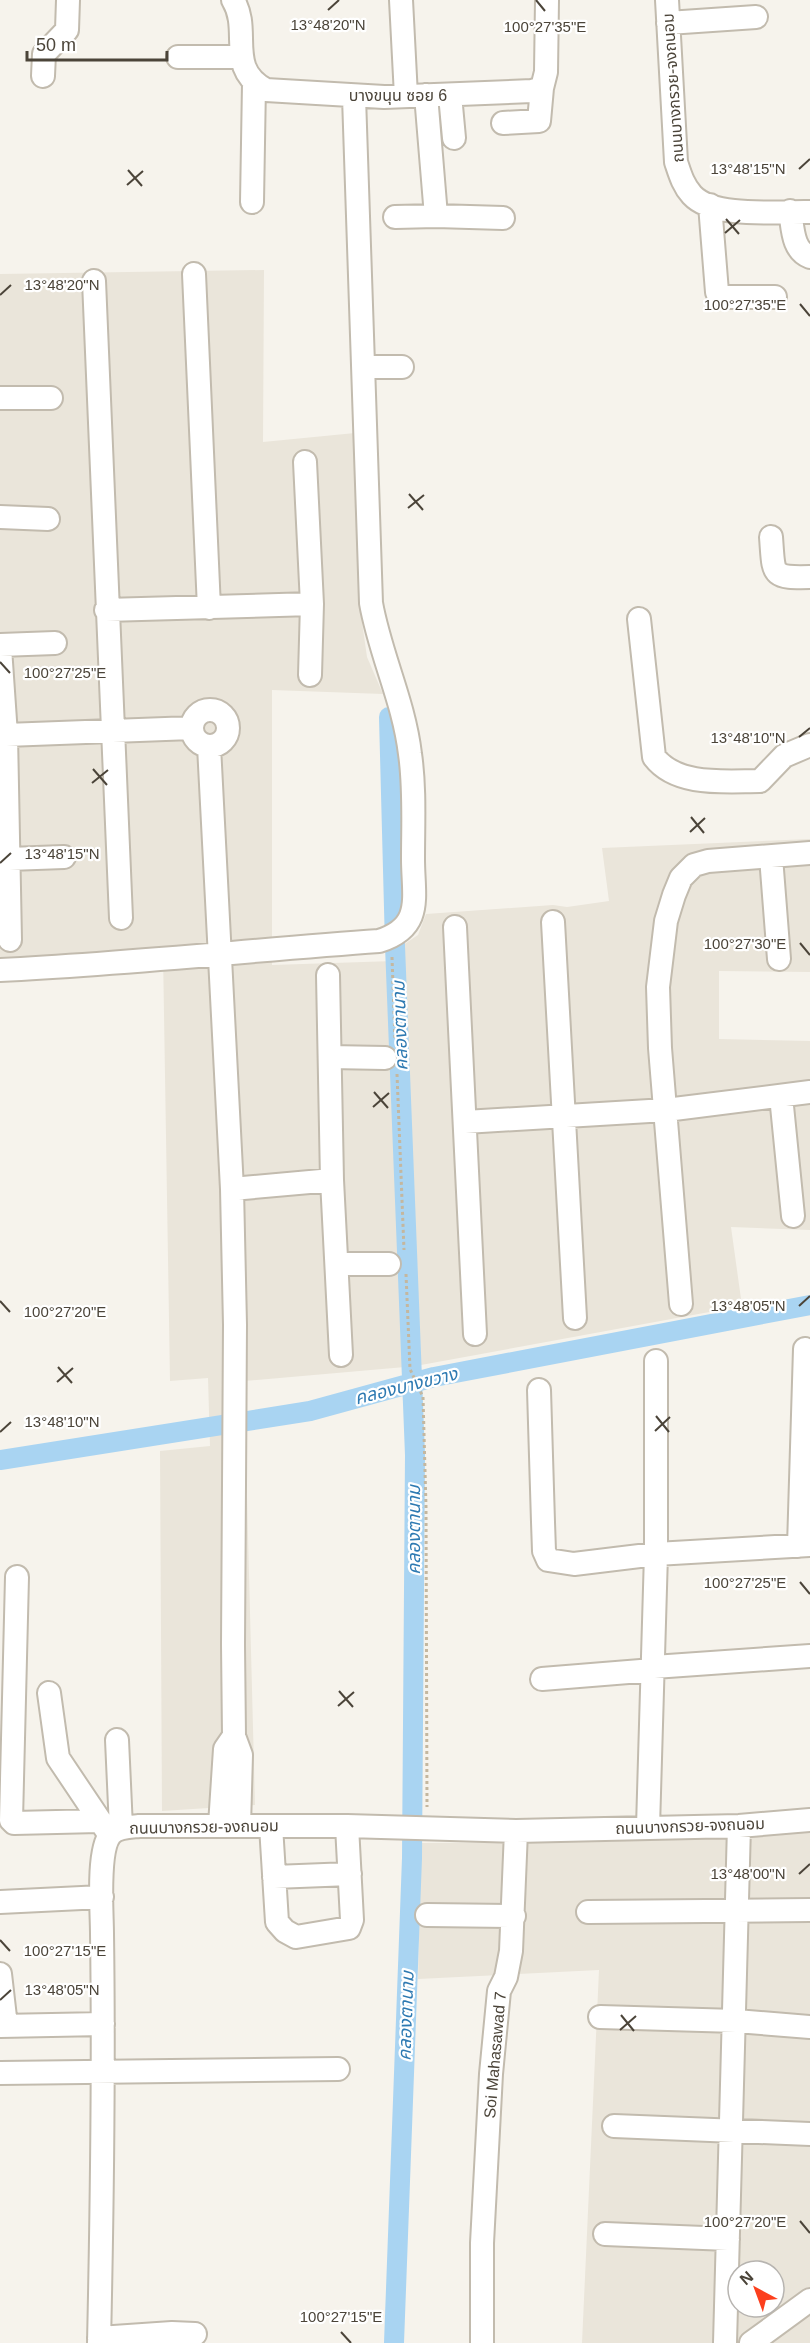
<svg xmlns="http://www.w3.org/2000/svg" width="810" height="2343" viewBox="0 0 810 2343" font-family="Arial,'Noto Sans Thai',sans-serif">
<style>
.residential{fill:#eae5da;fill-rule:evenodd}
.lines{fill:none;stroke-linecap:round;stroke-linejoin:round}
.canal{stroke:#a9d4f2;stroke-width:20}
.minor-casing{stroke:#c2bbae;stroke-width:26}
.path{stroke:#c4b79f;stroke-width:3;stroke-dasharray:3 3;stroke-linecap:butt}
.minor{stroke:#fff;stroke-width:22}
.ticks{fill:none;stroke:#4b4439;stroke-width:2}
.labels{text-anchor:middle;dominant-baseline:central;stroke-width:4.5;stroke-linejoin:round;paint-order:stroke}
.street-label{font-size:16px;fill:#4b4439;stroke:#fff}
.water-label{font-size:18px;font-style:italic;fill:#2e7ab2;stroke:#fff}
.ticks-label{font-size:15px;text-anchor:middle;fill:#4b4439;stroke:#fff;stroke-width:4.5;stroke-linejoin:round;paint-order:stroke}
</style>
<rect width="100%" height="100%" fill="#f6f3ec"/>
<path class="residential" d="M264 270 263 442 355 433 361 615 367 657 383 694 272 690V965L394 961 405 1367 244 1381 255 1805 162 1811 160 1451 210 1446 208 1378 170 1381 163 953 0 957V274Z
M810 839V972L719 971V1039L810 1041V1230L731 1227 742 1306 421 1365 403 945 418 935 426 914 553 905 567 907 609 901 602 848Z
M810 1821V2343H582L599 1970 418 1979 421 1843 607 1842ZM738 2271H774V2307H738Z"/>
<g class="lines">
<path class="canal" d="M389 717 395 946 415 1455 412 1858 394 2343
M0 1460 310 1411 434 1377 810 1305"/>
<g class="minor-casing">
<path id="minor" d="M233 0C252 31 225 68 266 90L384 97 532 91 542 88 546 72 547 0
M401 0 406 96
M667 0 676 162C680 174 683 185 692 195 714 219 780 211 810 212
M668 23 756 17
M178 57H241
M43 76 44 54 67 30 68 0
M450 95 454 138
M503 123 539 121 542 88
M252 202 254 84
M710 205 717 292 724 297H775
M790 211C793 228 792 250 810 257
M436 216 503 218
M395 217 436 216 426 95
M194 274 209 608
M94 281 121 918
M364 367H402
M0 398H51
M305 462 312 604 310 675
M0 517 48 519
M771 537C774 575 770 578 810 577
M106 610 312 604
M639 619 654 757C677 787 726 781 760 781L784 756 810 745
M0 645 55 643
M0 648 6 735 10 940
M192 728a18 18 0 1 1 36 0a18 18 0 1 1-36 0Z
M6 735 192 728
M209 746 232 1189 235 1325 233 1645 234 1736 241 1755 239 1826
M771 857 779 959
M9 859 64 857
M553 922 575 1318
M455 927 475 1334
M0 970C127 964 252 950 379 941 424 927 413 897 413 859 413 824 415 788 410 754 404 702 380 654 371 603L354 97
M328 975 332 1180 341 1355
M330 1057 385 1058
M781 1096 793 1216
M465 1122 666 1110 810 1092
M232 1189 332 1180
M337 1264H389
M681 1304 660 1048 658 987 666 921 674 895 681 878 694 865 708 861 810 853
M539 1390 543 1522 544 1551 548 1560 574 1564 656 1554 810 1545
M799 1546 805 1349
M17 1577 11 1820 14 1823 99 1821
M654 1667 810 1656
M542 1679 653 1670
M49 1693 58 1758 107 1831
M117 1740 121 1828
M220 1825 225 1749 234 1736
M271 1826 277 1922 285 1931 296 1937 349 1928 352 1920 347 1826
M648 1827 656 1554V1361
M274 1877 350 1874
M0 1902 102 1897
M588 1912 810 1910
M427 1915 514 1916
M0 1974 6 2026
M600 2017 736 2021 810 2027
M0 2026 103 2024
M0 2073 338 2069
M614 2126 810 2134
M605 2234 728 2239
M99 2338 172 2333 195 2334
M99 2343C102 2207 104 2070 102 1934 102 1912 97 1852 110 1835 116 1827 130 1827 139 1826H347L516 1831 739 1826 810 1820
M482 2343V2243L491 2074 499 1991 506 1977 511 1951 516 1831
M725 2343 739 1826
M751 2343 810 2300"/>
</g>
<path class="path" d="M392 957 395 1040
M397 1074 404 1250
M406 1274 410 1369 423 1397 426 1507 427 1807"/>
<use href="#minor" class="minor"/>
</g>
<path class="ticks" d="M536 0 545 11M328 10 339 0M799 169 810 159M128 170 142 186M127 185 143 171M726 219 739 234M725 233 740 220M0 295 11 285M800 304 810 316M409 494 423 510M408 508 424 495M0 662 10 673M799 737 810 728M93 769 107 785M92 783 108 770M691 817 704 833M690 832 705 818M0 863 11 853M800 943 810 955M374 1092 388 1108M373 1107 389 1093M0 1301 10 1312M799 1306 810 1296M58 1367 72 1383M57 1382 73 1368M656 1416 669 1432M655 1431 670 1417M0 1432 11 1422M800 1582 810 1594M339 1691 353 1707M338 1706 354 1692M799 1874 810 1864M0 1940 10 1951M0 2000 11 1990M621 2015 634 2031M620 2030 636 2016M800 2221 810 2233M341 2332 351 2343"/>
<g class="labels">
<g class="street-label">
<text transform="translate(673 88) rotate(-94)">ถนนบางกรวย-จงถนอม</text>
<text x="398" y="95">บางขนุน ซอย 6</text>
<text transform="translate(690 1826) rotate(-2)">ถนนบางกรวย-จงถนอม</text>
<text transform="translate(204 1827) rotate(-1)">ถนนบางกรวย-จงถนอม</text>
<text transform="translate(495 2055) rotate(-85)">Soi Mahasawad 7</text>
</g>
<g class="water-label">
<text transform="translate(400 1026) rotate(-92)">คลองตานาม</text>
<text transform="translate(406 1386) rotate(-14)">คลองบางขวาง</text>
<text transform="translate(414 1530) rotate(-90)">คลองตานาม</text>
<text transform="translate(406 2016) rotate(-88)">คลองตานาม</text>
</g>
</g>
<g class="ticks-label">
<text x="328" y="30">13°48'20"N</text>
<text x="545" y="32">100°27'35"E</text>
<text x="748" y="174">13°48'15"N</text>
<text x="62" y="290">13°48'20"N</text>
<text x="745" y="310">100°27'35"E</text>
<text x="65" y="678">100°27'25"E</text>
<text x="748" y="743">13°48'10"N</text>
<text x="62" y="859">13°48'15"N</text>
<text x="745" y="949">100°27'30"E</text>
<text x="748" y="1311">13°48'05"N</text>
<text x="65" y="1317">100°27'20"E</text>
<text x="62" y="1427">13°48'10"N</text>
<text x="745" y="1588">100°27'25"E</text>
<text x="748" y="1879">13°48'00"N</text>
<text x="65" y="1956">100°27'15"E</text>
<text x="62" y="1995">13°48'05"N</text>
<text x="745" y="2227">100°27'20"E</text>
<text x="341" y="2322">100°27'15"E</text>
</g>
<g transform="translate(756 2289) rotate(319)"><circle r="28" fill="#ffffff" stroke="#b7b4b0" stroke-width="1.5"/>
<path d="M0-4.5L10 22L0 15L-10 22Z" fill="#fc3f1d"/>
<text y="-9" font-size="16" font-weight="bold" text-anchor="middle" fill="#4b4439">N</text>
</g>
<path d="M27 51v9h140v-9" fill="none" stroke="#4b4439" stroke-width="3"/>
<text x="36" y="51" font-size="18" fill="#4b4439" stroke="#ffffff" stroke-width="4.5" paint-order="stroke">50 m</text>
</svg>
